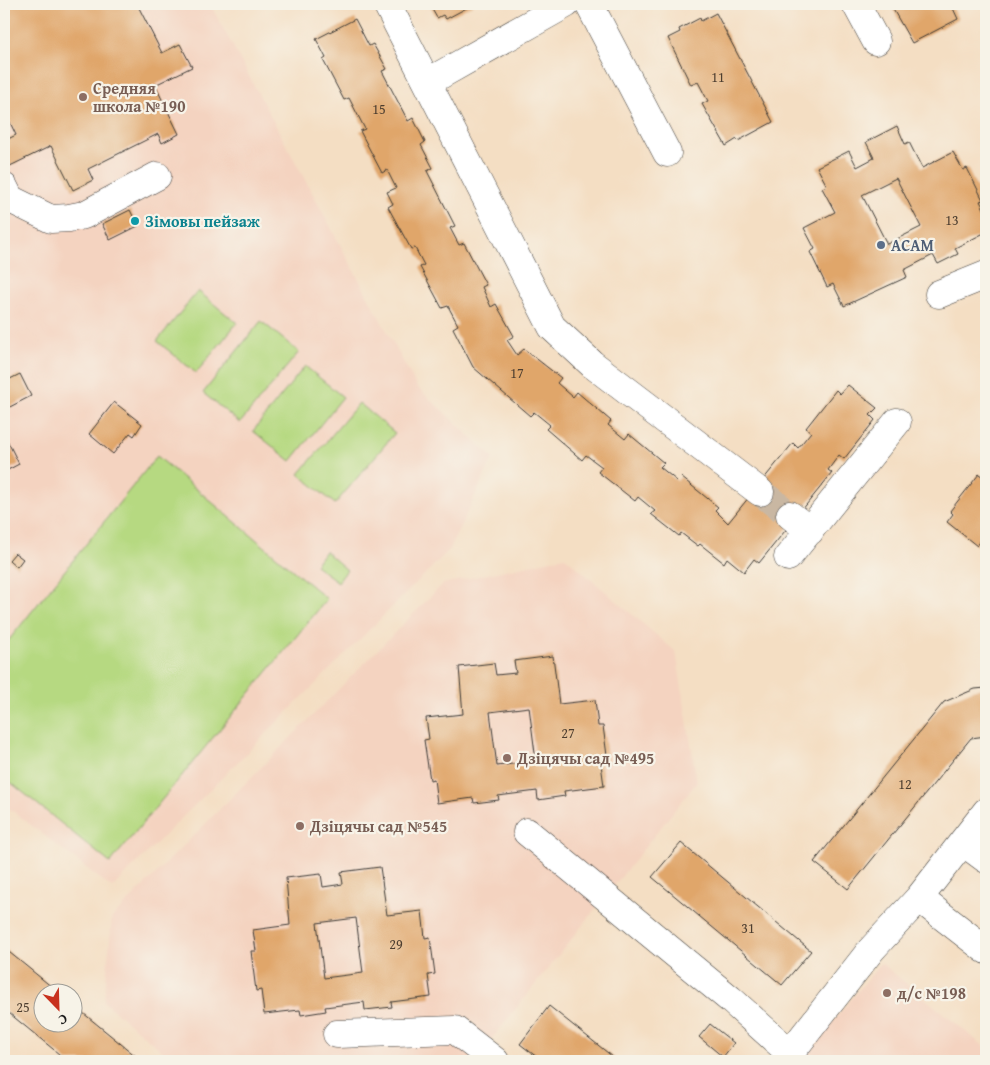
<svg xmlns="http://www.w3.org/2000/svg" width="990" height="1065" viewBox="0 0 990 1065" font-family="'Gentium Book Plus',serif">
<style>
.built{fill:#f4d3c0}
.green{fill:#b6d981;stroke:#697a4e}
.building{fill:#e0a66b;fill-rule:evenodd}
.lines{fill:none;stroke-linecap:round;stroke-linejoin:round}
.minor-tunnel{stroke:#c9b7a2;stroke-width:28;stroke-dasharray:28 14;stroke-linecap:butt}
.minor-casing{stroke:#3c3935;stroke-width:29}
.minor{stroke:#fff;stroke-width:28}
.education-dot{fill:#8d6e63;stroke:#f7f3e8;stroke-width:2}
.culture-dot{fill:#0f9aa8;stroke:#f7f3e8;stroke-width:2}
.service-dot{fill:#5c6f8a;stroke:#f7f3e8;stroke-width:2}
.labels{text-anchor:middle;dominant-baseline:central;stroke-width:4.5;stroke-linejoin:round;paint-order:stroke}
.number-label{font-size:14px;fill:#4d3e30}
.education-label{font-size:16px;font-weight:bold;fill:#785e54;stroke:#f7f3e8;text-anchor:start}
.culture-label{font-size:16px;font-weight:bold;fill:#0d838f;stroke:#f7f3e8;text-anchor:start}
.service-label{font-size:16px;font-weight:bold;fill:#4e5e75;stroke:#f7f3e8;text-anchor:start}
</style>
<rect width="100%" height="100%" fill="#f7f3e8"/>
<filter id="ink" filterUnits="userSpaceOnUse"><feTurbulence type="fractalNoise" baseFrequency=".02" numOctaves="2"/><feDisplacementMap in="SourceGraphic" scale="10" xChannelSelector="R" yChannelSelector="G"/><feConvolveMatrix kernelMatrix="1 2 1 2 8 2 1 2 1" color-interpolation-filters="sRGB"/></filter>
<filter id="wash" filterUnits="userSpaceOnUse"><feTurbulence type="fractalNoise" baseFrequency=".0096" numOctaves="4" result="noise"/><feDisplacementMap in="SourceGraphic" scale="20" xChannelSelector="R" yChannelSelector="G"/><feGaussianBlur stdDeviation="1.12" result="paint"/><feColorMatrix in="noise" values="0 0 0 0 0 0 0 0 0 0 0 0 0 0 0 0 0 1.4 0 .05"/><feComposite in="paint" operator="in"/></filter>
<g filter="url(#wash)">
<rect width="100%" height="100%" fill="#f4dec3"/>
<path class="built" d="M4 4H210L417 387 493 458 449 550 112 888 4 804Z
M565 557 676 652 697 782 474 1061H174L104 1002 112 918 443 584Z
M881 963 986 1048V1061H800Z"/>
<path class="green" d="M198 291 237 323 196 373 157 341Z
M261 321 299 352 240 423 203 393Z
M305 366 343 397 291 461 253 431Z
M359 403 395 433 335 504 299 474Z
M157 456 327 599 110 863 4 777V646Z
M325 551 347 570 338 582 315 565Z"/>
<g id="blocks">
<path class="building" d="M4 4H142L138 6 162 53 180 44 192 67 155 85 179 134 162 143 158 134 88 169 93 180 73 190 51 146 10 166 4 153V141L16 135 4 110Z
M429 4H474L446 19 443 15 437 18Z
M890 4H951L958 19 912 43Z
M716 13 773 122 738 141 737 139 726 146 702 104 708 101 698 82 691 85 668 38 680 32 679 29 700 18 701 21Z
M355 19 369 46 373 44 387 69 382 71 408 121 413 118 425 142 421 145 433 168 427 171 455 226 450 228 459 245 464 243 486 285 482 287 491 307 496 304 514 336 507 340 517 355 524 349 561 378 557 383 573 397 577 392 611 421 608 425 625 439 629 434 664 463 660 467 677 481 681 477 718 507 715 510 728 523 793 443 798 448 811 432 806 428 836 390 840 394 848 385 877 408 870 415 875 420 844 459 839 455 828 470 832 473 759 563 754 559 744 572 727 558 724 563 700 544 698 546 681 533 679 536 651 514 655 511 638 497 635 501 598 472 602 467 586 455 582 460 546 429 550 425 534 412 530 416 473 367 453 328 458 325 448 306 442 308 420 267 424 265 415 248 411 249 388 207 393 204 387 192 396 188 387 170 382 173 360 131 365 129 349 98 344 100 323 60 326 58 316 39Z
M897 126 905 144 909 142 922 168 953 152 963 170 967 168 983 200 980 201 986 213V232L955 248 958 254 938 264 933 255 904 270 907 277 844 306 833 284 827 287 810 252 815 249 804 228 835 212 822 188 827 186 817 167 849 151 857 167 874 158 866 142ZM896 178 921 227 887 244 862 195Z
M130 210 138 226 110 240 102 224Z
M20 374 31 396 4 410V382Z
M114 402 142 424 134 436 130 433 113 454 89 434Z
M4 434 19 464 4 472Z
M986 473V540L983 537 977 546 947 522 953 514 950 511 979 474 983 477Z
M15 553 23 559 17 567 9 560Z
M553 656 559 704 595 700 598 726H603L608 763 601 764 604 786 564 791 565 796 538 800 537 791 498 796 499 800 474 803 473 798 437 803 434 779 430 780 424 740 429 739 426 718 463 714 459 667 494 663 496 675 516 673 514 661ZM529 707 536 761 497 766 490 712Z
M986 688V736L971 738 848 889 814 862 944 702 975 689Z
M681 843 811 951 782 985 652 877Z
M380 867 387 915 422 911 425 938 430 937 435 974 428 975 431 997 391 1002 392 1007 365 1010 364 1002 325 1007 326 1011 301 1015 300 1010 264 1014 261 990 256 991 251 951H256L253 930 290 925 286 878 321 874 323 887 343 884 341 872ZM356 918 363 973 324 978 317 923Z
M4 948 58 992H42V1022H72V1004L142 1061H67L53 1049 4 1009Z
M549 1006 618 1061H542L520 1044Z
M710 1024 734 1043 723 1057 699 1037Z"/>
</g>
</g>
<g filter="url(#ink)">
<use href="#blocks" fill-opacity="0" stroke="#3c3935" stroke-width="1"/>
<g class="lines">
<path class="minor-tunnel" d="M760 492 790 515"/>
<g class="minor-casing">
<path id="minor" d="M387 4 552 327 592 364 760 492
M589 4 667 153
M856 4 876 41
M428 82 566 4
M4 187 10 199 51 219 69 218 84 215 157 176
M939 294 986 275
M790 515 810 531
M788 557 897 422
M527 832 730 999 790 1053
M963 842 986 859
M919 898 986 950
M337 1034 455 1030 495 1061
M784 1061 871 950 919 898 986 812"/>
</g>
<use href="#minor" class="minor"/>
</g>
</g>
<g class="education-dot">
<circle cx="83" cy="97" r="5"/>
<circle cx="507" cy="758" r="5"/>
<circle cx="300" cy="826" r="5"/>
<circle cx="887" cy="993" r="5"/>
</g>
<circle class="culture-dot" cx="135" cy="221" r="5"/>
<circle class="service-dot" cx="881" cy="245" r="5"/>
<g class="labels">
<g class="number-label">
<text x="718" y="77">11</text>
<text x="379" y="109">15</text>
<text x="952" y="220">13</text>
<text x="517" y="373">17</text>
<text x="568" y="733">27</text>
<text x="905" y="784">12</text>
<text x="748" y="928">31</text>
<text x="396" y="944">29</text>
<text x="23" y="1007">25</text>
</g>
<g class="education-label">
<text x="93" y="88">Средняя<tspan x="93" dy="18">школа №190</tspan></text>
<text x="517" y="758">Дзіцячы сад №495</text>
<text x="310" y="826">Дзіцячы сад №545</text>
<text x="897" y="993">д/с №198</text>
</g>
<g class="culture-label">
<text x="145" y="221">Зімовы пейзаж</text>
</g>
<g class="service-label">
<text x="891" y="245">АСАМ</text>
</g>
</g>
<rect width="990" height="1065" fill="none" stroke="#f7f3e8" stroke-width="20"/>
<g transform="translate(58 1008) rotate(157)"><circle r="24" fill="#f7f3e8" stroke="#9f9d96"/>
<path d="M0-4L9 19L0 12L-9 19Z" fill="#c8321e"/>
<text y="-8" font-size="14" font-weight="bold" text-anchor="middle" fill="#1c1c1c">С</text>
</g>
</svg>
